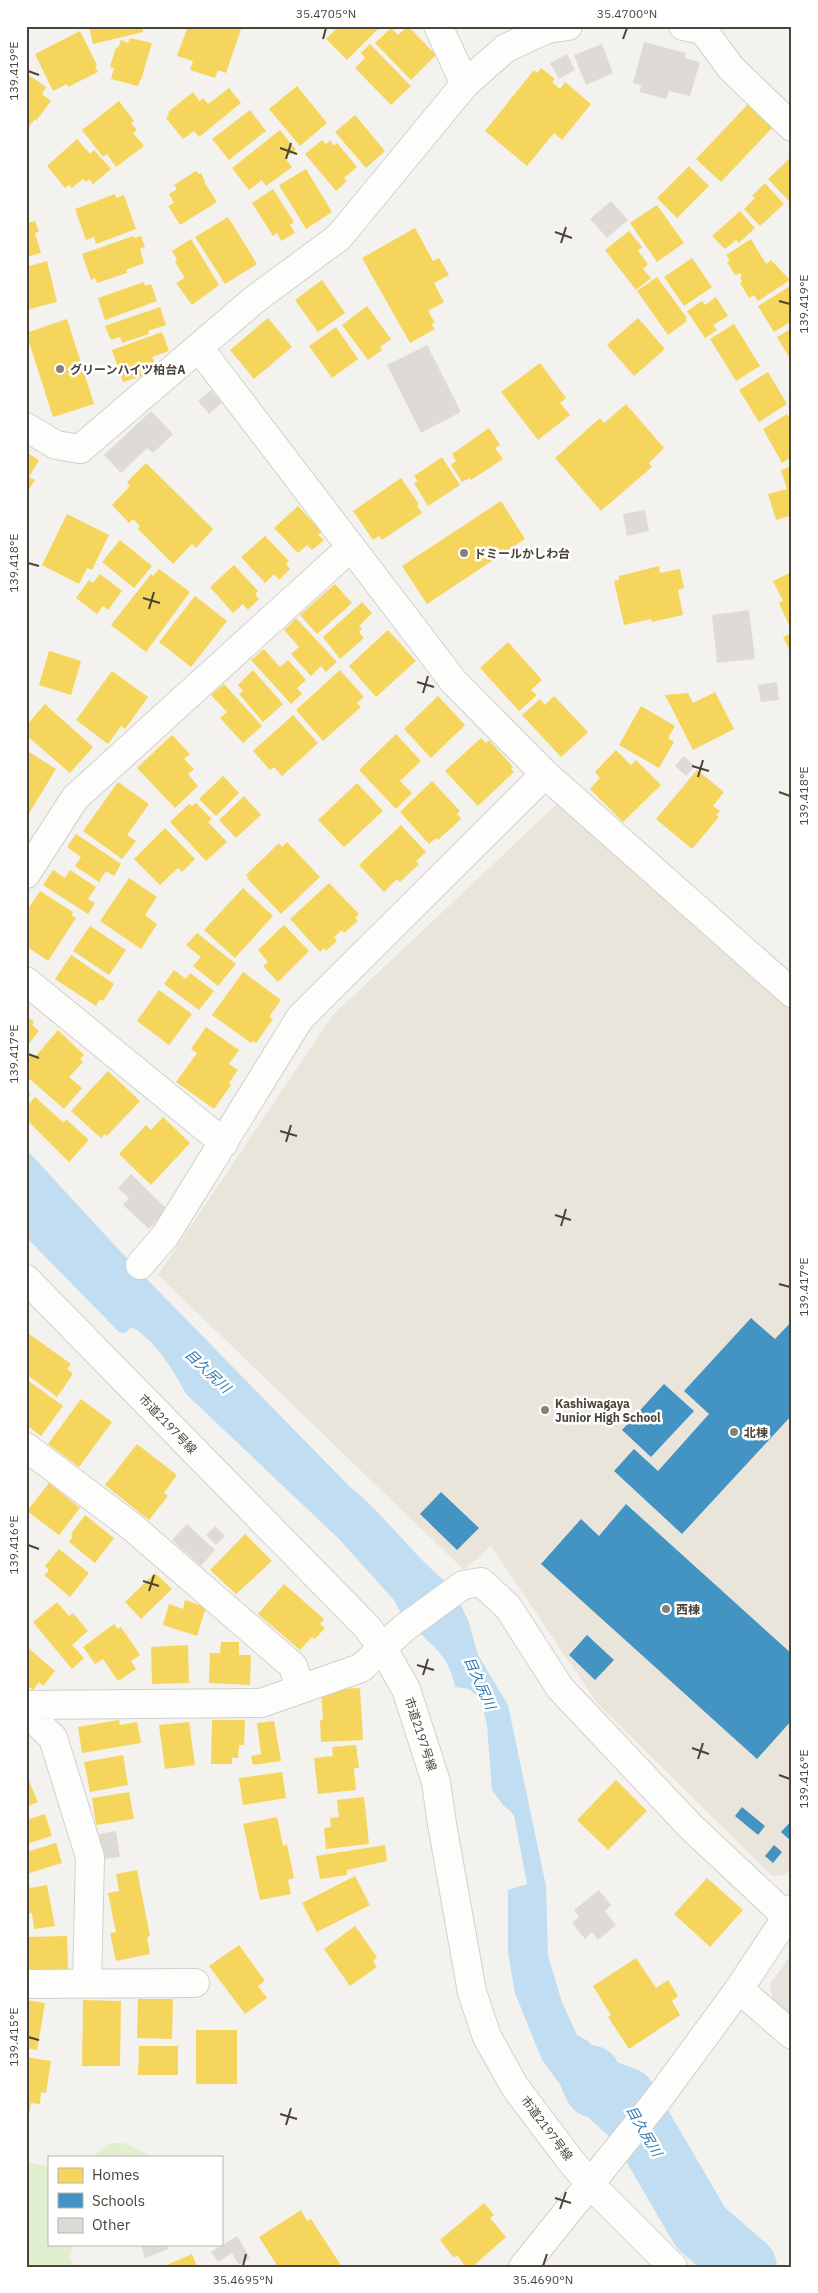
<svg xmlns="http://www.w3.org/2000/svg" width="818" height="2293" viewBox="0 0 818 2293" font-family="'IBM Plex Sans','Noto Sans JP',sans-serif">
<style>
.education{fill:#eae5da}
.green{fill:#e1eecf}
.parking{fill:#e6e3df}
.water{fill:#c0ddf1}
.pier{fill:#f4f2ee}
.homes{fill:#f6d55c}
.schools{fill:#4393c3}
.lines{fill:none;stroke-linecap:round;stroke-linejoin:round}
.river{stroke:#c0ddf1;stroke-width:62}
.building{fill:#dedbd6}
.minor-casing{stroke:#d2d0cb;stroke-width:30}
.minor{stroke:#fdfdfc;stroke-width:28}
.ticks{fill:none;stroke:#4b4439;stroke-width:2}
.poi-dot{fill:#868178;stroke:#fff;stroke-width:2}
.labels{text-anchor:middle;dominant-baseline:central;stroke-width:5;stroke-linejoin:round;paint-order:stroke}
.poi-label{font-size:12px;font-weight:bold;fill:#4b4439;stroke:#fff;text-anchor:start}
.street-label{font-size:12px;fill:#4b4439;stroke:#fff}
.water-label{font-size:14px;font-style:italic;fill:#2e7ab2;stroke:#fff}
.neatline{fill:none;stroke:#4b4439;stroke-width:2}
.ticks-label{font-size:12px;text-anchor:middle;fill:#4b4439}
</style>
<rect width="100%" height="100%" fill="#f4f2ee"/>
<path class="education" d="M560 801 792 1010V1866L785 1875 772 1876 597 1703 491 1546 464 1570 158 1275 332 1016Z"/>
<path class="green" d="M110 2143H124L153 2157H93Z
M26 2161 49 2167V2244H73L70 2256 74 2267H26Z"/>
<path class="parking" d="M792 1954V2018L772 1998 770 1984Z"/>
<path class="water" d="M26 1149 132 1264 349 1486C385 1515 412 1554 448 1584L403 1617 394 1600 339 1539 186 1394C174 1371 154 1338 131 1327L125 1333 119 1332 26 1237Z
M459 1602 468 1620 478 1655 508 1705 546 1886 548 1956 562 2002 577 2035 588 2041 604 2060 648 2099 613 2140 576 2106 542 2060 515 1993 508 1953V1890L527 1884 514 1815 503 1805 492 1790 487 1725 481 1700 469 1689 455 1687C450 1659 438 1651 419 1632Z
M666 2122 680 2142C677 2156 677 2174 684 2188 697 2214 731 2248 754 2267H731C697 2234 662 2198 638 2157Z"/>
<path class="pier" d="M664 2120H668L637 2159 636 2155Z"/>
<path class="homes" d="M89 26H142L143 32 93 44Z
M188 26H232L241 29 226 73 218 70 215 78 190 70 193 61 177 56Z
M339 26H381L347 60 326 39Z
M408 26 436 55 411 80 375 43 391 28 398 35Z
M80 31 97 65 95 66 98 72 68 87 67 84 53 91 35 54Z
M130 38 152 43 141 80H140L138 86 111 79 114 68 110 67 116 47 118 48 121 40 128 43Z
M370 44 411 86 391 105 355 68 365 58 361 53Z
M541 68 555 79 552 82 560 89 565 82 591 104 562 140 554 133 527 166 485 131 534 70 537 73Z
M26 73 46 87 42 94 51 101 36 121 35 119 28 128 26 126Z
M297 86 327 123 300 146 269 109Z
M229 88 241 103 199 137 194 131 183 139 166 118 169 115 168 112 193 92 199 101 203 98 208 104Z
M119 101 134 121 131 123 137 130 133 133 144 146 116 167 107 154 103 157 82 130Z
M749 103 773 127 721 182 696 159Z
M250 110 266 131 229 160 212 139Z
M355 115 385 151 366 168 335 132Z
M280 130 296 150 285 158 292 167 266 186 262 180 249 190 232 168Z
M77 139 90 154 94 150 111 169 93 184 89 179 86 182 83 179 72 188 69 185 65 188 47 166Z
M322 140 326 144 330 140 334 146 337 143 357 167 344 178 347 181 336 191 305 154Z
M791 157 792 198 789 201 768 179Z
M689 166 709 186 677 218 657 198Z
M306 169 332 212 306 229 279 185Z
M196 171 199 174 201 173 205 181 204 182 217 202 180 225 168 206 174 203 169 194 177 189 174 185Z
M765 183 784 204 760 226 744 209 755 198 752 196Z
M273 189 294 222 290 225 295 233 281 241 277 233 273 236 252 203Z
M115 194 116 198 124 195 136 229 96 244 94 237 86 240 75 209Z
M657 205 684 243 657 262 630 223Z
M740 211 755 228 739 243 736 240 725 249 712 236Z
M228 217 257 264 225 284 195 237Z
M35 221 39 232 35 233 41 253 26 257V223Z
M415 228 433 261 439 258 449 275 434 283 444 302 428 311 435 323 431 324 435 329 410 343 362 258Z
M629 231 642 247 638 251 648 264 643 269 651 278 636 290 605 250Z
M133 236 134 238 141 236 145 247 140 249 144 263 126 270 127 273 97 283 95 278 91 280 82 254Z
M191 239 219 285 192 305 176 283 185 278 175 262 177 260 172 251Z
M751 239 766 264 771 260 790 280 758 301 754 295 749 298 740 283 742 281 740 278 742 276 740 273 735 275 727 262 730 261 726 255Z
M692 258 712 287 684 306 664 277Z
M47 261 57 302 26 310V267Z
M657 277 687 318 685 319 687 321 668 335 637 291Z
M322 280 345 313 318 332 295 300Z
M144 282 145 286 151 284 157 301 105 320 98 298Z
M792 285V321L774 332 758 306Z
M716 297 728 316 713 325 717 330 705 338 687 311 702 301 705 305Z
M367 306 391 339 380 347 382 350 368 360 342 325Z
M160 307 166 325 148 331 149 334 122 343 120 337 111 340 105 326Z
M268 318 292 347 254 379 230 350Z
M638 318 665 349 634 376 607 345Z
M67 319 94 404 53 417 26 333Z
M734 324 760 366 736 381 710 339Z
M336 327 358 359 332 378 309 346Z
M792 328V362L777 337Z
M162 332 169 351 152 357 155 363 140 369 142 376 123 382 112 350Z
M540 363 566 398 560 403 570 415 538 440 501 392Z
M768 372 787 404 759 422 739 390Z
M626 404 664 448 649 463 652 467 601 511 555 458 600 418 604 423Z
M787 414 792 422V457L782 463 763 429Z
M489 428 500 445 495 448 503 459 471 480 470 478 462 482 451 465 456 461 452 454Z
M26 452 39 460 29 477 35 480 26 494Z
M442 457 460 485 428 506 414 483 418 481 414 476Z
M146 463 213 529 196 548 192 544 173 564 138 529 140 526 133 519 129 523 112 505 130 486 127 482Z
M792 466V515L776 520 768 494 787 489 781 470Z
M401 478 419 504 417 506 422 513 382 540 379 536 373 540 353 511Z
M501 501 525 539 427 604 402 566Z
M298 506 322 532 318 535 324 540 312 550 307 545 298 553 274 528Z
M67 514 109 535 92 570 87 568 79 584 42 565Z
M265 536 289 561 286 564 290 569 279 580 274 574 265 583 241 557Z
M120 540 152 566 134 588 102 562Z
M234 565 258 591 255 594 259 599 248 610 243 604 233 613 210 587Z
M659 566 660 573 680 569 684 588 678 590 683 615 652 622 651 619 624 625 614 581 619 580V576Z
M159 569 190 592 146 652 111 625 151 574 153 576Z
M792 572V626L790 627 779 603 783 601 773 581Z
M100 574 122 591 108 610 103 606 97 614 76 598 89 580 93 583Z
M335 584 352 603 317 634 300 615Z
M195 596 227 621 191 667 159 642Z
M362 602 372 613 359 626 362 629 359 632 364 638 340 659 323 637Z
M296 618 337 662 326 672 321 666 311 676 291 654 299 647 284 630Z
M388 630 416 661 376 697 349 666Z
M792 633V655L783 637Z
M508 642 542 680 531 690 537 695 519 711 480 668Z
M264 649 280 667 288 660 306 680 297 688 302 694 291 704 251 660Z
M49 651 81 661 71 695 39 685Z
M253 670 283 704 263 722 239 694 243 691 238 685Z
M340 670 364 697 357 703 361 707 323 741 296 710Z
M112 671 148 697 125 729 121 726 108 744 76 720Z
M224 684 262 726 243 743 220 718 227 712 211 695Z
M715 692 734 729 693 750 665 695 688 693 693 703Z
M438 696 465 725 431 758 404 729Z
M554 696 588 732 561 757 522 715 540 699 545 705Z
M45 704 93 747 70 773 26 735V726Z
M641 706 675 726 668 738 674 742 659 768 619 745Z
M293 715 318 743 282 776 274 767 270 770 253 751Z
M396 734 421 761 400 781 412 793 396 809 359 770Z
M172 735 190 754 184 759 194 769 188 774 198 786 175 808 137 768Z
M481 738 486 743 489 740 513 767 511 769 514 772 478 806 445 771Z
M26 750 56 769 28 815 26 814Z
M616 750 631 765 636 760 661 785 623 822 590 789 600 778 595 772Z
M697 770 724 792 713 806 720 811 716 815 719 817 692 849 656 819Z
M223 776 239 793 216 816 199 799Z
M432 781 460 811 457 814 461 819 438 840 436 838 429 844 400 812Z
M118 782 149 804 127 835 136 841 122 859 83 831Z
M357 783 383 811 344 847 318 820Z
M244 796 261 815 236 838 219 820Z
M196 803 212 819 208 822 227 842 206 861 170 822 189 804 192 806Z
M401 825 426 852 416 861 419 864 400 882 397 879 384 892 359 865Z
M165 828 195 859 182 872 178 868 160 885 134 859Z
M76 834 121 864 114 876 106 871 99 882 75 866 81 857 67 847Z
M287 842 320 877 281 914 247 878 249 877 246 875 279 843 282 847Z
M53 870 65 878 70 870 96 887 88 899 95 903 88 914 43 885Z
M129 878 157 897 145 915 157 924 141 949 100 921Z
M329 883 359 914 355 918 358 921 344 933 342 930 334 937 337 941 326 951 324 948 320 952 290 919Z
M243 888 273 916 235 958 204 930Z
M40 891 73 912 71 915 76 918 48 961 26 946V919L29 915 26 912Z
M284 925 309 951 278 982 263 966 268 962 258 950Z
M90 926 126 950 109 975 73 951Z
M197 933 236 964 218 986 193 966 201 957 186 945Z
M71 955 114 984 103 1001 100 999 96 1006 55 979Z
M174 970 186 979 190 973 214 991 199 1010 164 984Z
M243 972 281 1000 269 1017 273 1019 256 1043 253 1041 251 1043 212 1015Z
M159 990 192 1014 169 1045 137 1021Z
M26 1016 34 1022 32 1025 39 1031 26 1047Z
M206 1027 239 1050 229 1064 238 1070 229 1083 231 1085 214 1109 176 1082 197 1053 191 1049Z
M58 1030 84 1055 80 1059 83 1062 69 1077 82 1088 64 1109 26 1076V1060L32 1054 35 1057Z
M108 1071 140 1101 107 1136 105 1134 101 1138 71 1111Z
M35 1097 64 1123 66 1119 89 1140 69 1162 26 1119V1107Z
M163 1117 190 1143 151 1185 119 1154 146 1125 151 1130Z
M29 1334 71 1364 67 1369 73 1374 57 1397 26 1374V1338Z
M26 1379 63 1406 41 1436 26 1425Z
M81 1399 112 1422 79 1467 48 1444Z
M137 1444 177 1475 164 1493 168 1496 149 1520 105 1485Z
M49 1483 80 1508 59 1535 27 1511Z
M85 1515 114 1538 95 1563 69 1542 73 1536 71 1534Z
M245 1534 272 1561 236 1594 210 1570Z
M59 1549 89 1573 70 1597 44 1575 49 1570 45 1566Z
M155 1573 172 1589 141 1619 125 1602Z
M284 1584 324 1619 320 1624 325 1628 315 1639 312 1637 300 1650 258 1614Z
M185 1600 206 1607 197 1636 163 1625 169 1604 183 1609Z
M57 1602 69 1616 73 1613 88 1631 72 1645 84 1658 72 1669 33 1622Z
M114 1624 118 1629 121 1627 140 1655 131 1661 136 1669 118 1681 103 1659 95 1664 83 1647Z
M221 1642H239V1655H251L250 1685 209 1683 210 1653H220Z
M188 1645 189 1683 152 1684 151 1647Z
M26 1646 55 1671 43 1686 39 1682 33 1690 26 1684Z
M360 1688 363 1740 321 1742 320 1720H323L321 1690Z
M119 1720 120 1725 137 1722 141 1743 82 1753 78 1727Z
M212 1720H245L244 1745H239L238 1758H232V1764H211Z
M274 1721 281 1761 253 1765 251 1756 261 1754 257 1723Z
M189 1722 195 1765 165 1769 159 1725Z
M356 1745 359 1768H354L356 1790 318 1794 314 1758 333 1756 332 1747Z
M123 1755 128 1785 90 1792 84 1762Z
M282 1772 286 1798 243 1805 239 1778Z
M26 1774 38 1802 26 1807Z
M616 1780 647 1811 608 1850 577 1820Z
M129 1792 134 1819 96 1825 92 1798Z
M364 1797 369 1844 326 1849 324 1828 331 1827 330 1818 339 1817 337 1800Z
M45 1814 52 1836 26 1844V1820Z
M277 1817 283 1846 287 1844 294 1878 288 1880 291 1894 260 1900 243 1824Z
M56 1843 62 1863 26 1874V1852Z
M385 1845 387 1861 347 1870V1875L320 1879 316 1856Z
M137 1870 150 1936 147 1937 150 1954 116 1961 110 1933 116 1932 108 1893 119 1891 116 1874Z
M355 1876 370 1905 317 1932 302 1903Z
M707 1878 743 1910 710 1947 674 1914Z
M26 1880 30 1888 47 1885 55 1926 34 1929 32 1913 26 1914Z
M355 1926 377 1957 373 1961 377 1967 350 1986 324 1949Z
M67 1936 68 1969 29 1970 26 1937Z
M239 1945 265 1981 258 1986 267 1998 245 2014 209 1966Z
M636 1958 656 1988 668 1980 678 1996 672 2001 680 2015 629 2049 608 2017 611 2015 593 1986Z
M138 1999H173L172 2039 137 2038Z
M26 2000 45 2003 37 2050 26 2048Z
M83 2000 121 2001 120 2066H82Z
M196 2030H237V2084H196Z
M139 2046H178V2075H138Z
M26 2057 51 2061 46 2093 41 2092 40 2104 31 2103 29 2114H26Z
M484 2203 494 2215 490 2218 506 2237 472 2267H466L457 2255 454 2258 440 2240Z
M301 2210 307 2221 311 2219 342 2267H278L259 2237Z
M192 2254 197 2267H162Z"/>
<path class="schools" d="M751 1318 775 1339 792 1321V1415L682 1534 614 1471 634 1449 658 1471 709 1414 684 1391Z
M664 1384 694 1411 651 1457 622 1430Z
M441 1492 479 1528 457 1550 420 1514Z
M626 1504 792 1654V1720L757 1759 541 1564 581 1519 599 1536Z
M587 1635 614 1660 595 1680 569 1655Z
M742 1807 765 1826 758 1835 735 1816Z
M792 1820V1842L781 1832Z
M774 1845 782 1852 773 1863 765 1856Z"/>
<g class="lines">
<path class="river" d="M590 2076 595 2087 625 2098 701 2228 746 2267"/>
</g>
<path class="building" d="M644 42 686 53 685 58 700 62 690 96 669 91 666 99 640 92 641 85 633 83Z
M602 44 613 73 586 85 574 55Z
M567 54 575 70 559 79 550 63Z
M611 201 628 220 607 238 590 219Z
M427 345 461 412 421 433 387 365Z
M211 390 222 403 209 414 198 401Z
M151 411 173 434 153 453 147 448 121 473 104 455Z
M645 510 649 531 627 536 623 514Z
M749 610 755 659 717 663 712 615Z
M777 682 779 700 761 702 758 685Z
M684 756 695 766 686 776 675 766Z
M26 1090 31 1095 26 1100Z
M131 1174 167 1209 149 1229 123 1205 129 1198 118 1188Z
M187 1524 215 1550 201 1566 172 1540Z
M215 1526 225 1536 216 1545 206 1535Z
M116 1831 120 1857 103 1859 99 1834Z
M599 1890 611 1905 605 1911 616 1925 598 1940 592 1932 585 1939 572 1923 579 1917 574 1910Z
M237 2236 250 2258 239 2265 232 2253 218 2262 211 2252Z
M141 2244H166L168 2249 145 2258Z"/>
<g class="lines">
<g class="minor-casing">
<path id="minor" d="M438 26 465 84
M683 26 703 30 731 68 792 127
M199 348 454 682 545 774
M26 427 56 445 80 449 254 300 339 237 465 84 506 48 547 29 568 26
M26 874 75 798 350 548
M26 981 224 1143
M140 1265 165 1236 300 1018 545 774 792 993
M26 1279 367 1627 383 1649 406 1689 436 1782 442 1824 472 1992 487 2037 515 2087 570 2160 590 2184 673 2267
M26 1447 131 1526 293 1666 300 1689
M26 1705 261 1703 361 1668 404 1628 463 1585 481 1582 508 1607 560 1688 691 1827 786 1916
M26 1712 53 1738 90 1857 87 1984
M26 1984 195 1983
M739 1989 792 2035
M523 2267 659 2098 739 1989 792 1909"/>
</g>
<use href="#minor" class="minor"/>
</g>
<path class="ticks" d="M323 39 326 28M623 39 627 28M28 71 39 75M280 148 297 154M286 159 291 143M555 232 572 238M561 243 566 227M779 301 790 304M28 563 39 566M143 598 160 603M149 609 154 592M417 682 434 687M423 693 428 676M692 766 709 771M698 777 703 760M779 792 790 796M28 1054 39 1058M280 1131 297 1136M286 1142 291 1125M555 1215 571 1220M561 1226 566 1209M779 1284 790 1287M28 1545 39 1549M143 1581 159 1586M149 1591 154 1575M417 1665 434 1670M423 1675 428 1659M692 1748 709 1754M698 1759 703 1743M779 1775 790 1779M28 2037 39 2040M280 2114 297 2119M286 2125 291 2108M555 2198 571 2203M560 2209 566 2192M243 2266 246 2254M543 2266 547 2254"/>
<g class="poi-dot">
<circle cx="60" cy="369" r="5"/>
<circle cx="464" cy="553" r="5"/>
<circle cx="545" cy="1410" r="5"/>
<circle cx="734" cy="1432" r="5"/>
<circle cx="666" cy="1609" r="5"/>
</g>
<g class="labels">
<g class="poi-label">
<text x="70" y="369">グリーンハイツ柏台A</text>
<text x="474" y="553">ドミールかしわ台</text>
<text x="555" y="1403">Kashiwagaya<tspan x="555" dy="14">Junior High School</tspan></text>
<text x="744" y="1432">北棟</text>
<text x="676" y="1609">西棟</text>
</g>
<g class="street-label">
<text transform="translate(168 1424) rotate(46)">市道2197号線</text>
<text transform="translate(421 1734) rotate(72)">市道2197号線</text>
<text transform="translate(547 2128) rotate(53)">市道2197号線</text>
</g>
<g class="water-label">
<text transform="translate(208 1371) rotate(43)">目久尻川</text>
<text transform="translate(480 1683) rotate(66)">目久尻川</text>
<text transform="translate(644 2131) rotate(60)">目久尻川</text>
</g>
</g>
<rect width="818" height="2293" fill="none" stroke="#ffffff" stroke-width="55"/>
<rect x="48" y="2156" width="175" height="90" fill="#ffffff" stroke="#b7b4b0"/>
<rect x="58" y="2168" width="25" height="15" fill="#f6d55c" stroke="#b7b4b0"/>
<text x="92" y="2180" font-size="15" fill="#4b4439">Homes</text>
<rect x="58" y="2193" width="25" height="15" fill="#4393c3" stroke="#b7b4b0"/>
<text x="92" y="2206" font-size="15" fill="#4b4439">Schools</text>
<rect x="58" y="2218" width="25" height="15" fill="#dedbd6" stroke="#b7b4b0"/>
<text x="92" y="2230" font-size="15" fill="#4b4439">Other</text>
<rect x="28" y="28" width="762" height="2238" class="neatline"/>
<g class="ticks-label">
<text x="326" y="18">35.4705°N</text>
<text x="627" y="18">35.4700°N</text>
<text transform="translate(14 71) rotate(-90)" y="4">139.419°E</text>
<text transform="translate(804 304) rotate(-90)" y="4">139.419°E</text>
<text transform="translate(14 563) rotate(-90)" y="4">139.418°E</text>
<text transform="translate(804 796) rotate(-90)" y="4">139.418°E</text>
<text transform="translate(14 1054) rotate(-90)" y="4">139.417°E</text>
<text transform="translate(804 1287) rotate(-90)" y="4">139.417°E</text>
<text transform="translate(14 1545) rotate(-90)" y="4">139.416°E</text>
<text transform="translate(804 1779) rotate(-90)" y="4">139.416°E</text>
<text transform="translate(14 2037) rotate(-90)" y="4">139.415°E</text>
<text x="243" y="2284">35.4695°N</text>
<text x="543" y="2284">35.4690°N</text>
</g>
</svg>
